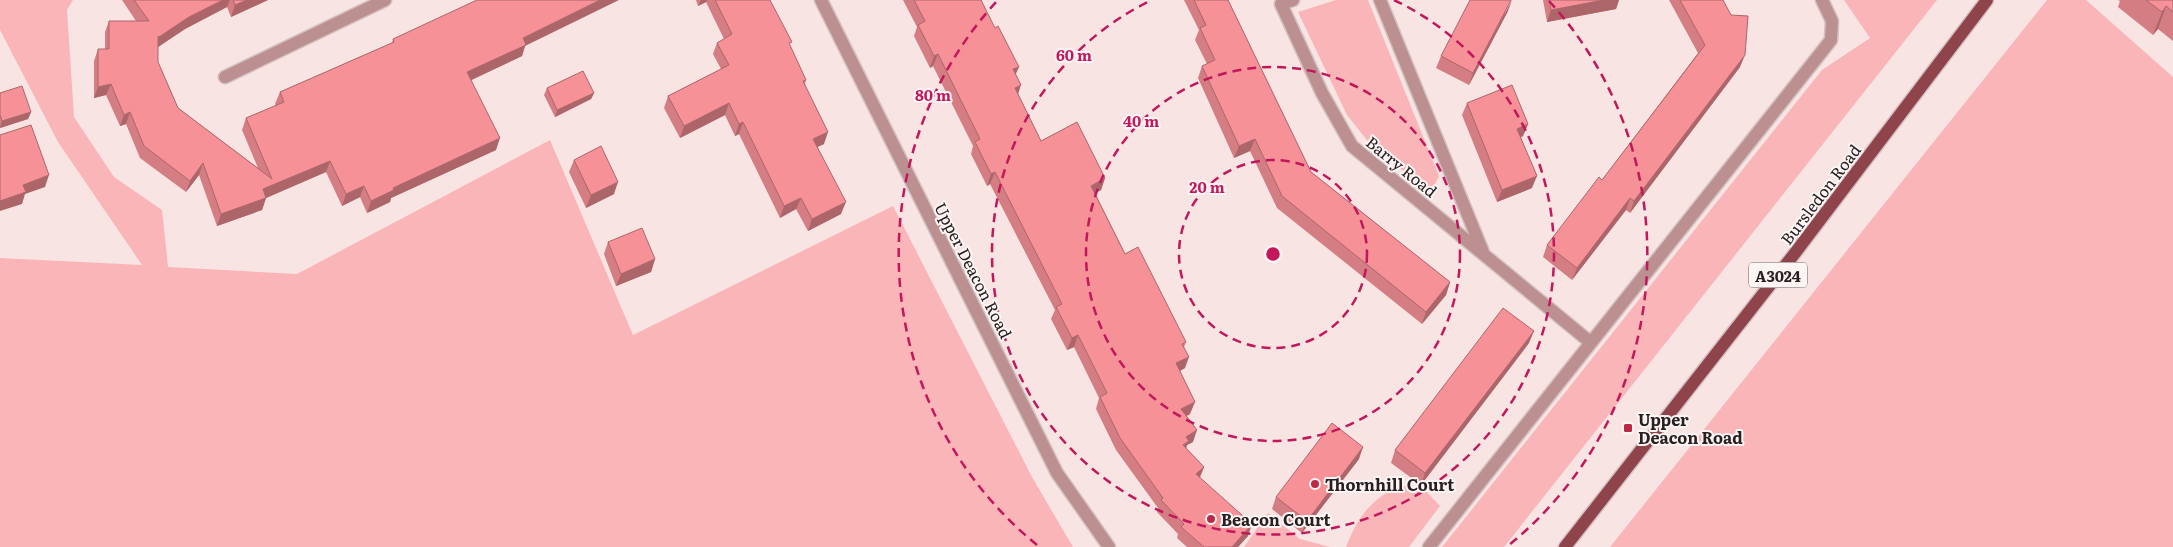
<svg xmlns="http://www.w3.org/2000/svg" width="2173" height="547" viewBox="0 0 2173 547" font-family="Literata,serif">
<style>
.green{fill:#fab5b8}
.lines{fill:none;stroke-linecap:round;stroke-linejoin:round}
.minor-casing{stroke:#d3c1c1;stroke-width:15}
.tertiary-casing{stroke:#d3c1c1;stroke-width:15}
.primary-casing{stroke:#d3c1c1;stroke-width:15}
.minor{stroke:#bc9091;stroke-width:12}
.tertiary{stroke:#bc9091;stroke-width:12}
.primary{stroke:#8f434a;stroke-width:12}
.wall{fill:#d47d83}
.shaded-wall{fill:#ac666a}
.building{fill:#f69198;stroke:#ac666a}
.ring{fill:none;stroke:#c2185b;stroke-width:2.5;stroke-dasharray:9 6}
.poi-dot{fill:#ba2945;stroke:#fdf4f4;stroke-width:2}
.labels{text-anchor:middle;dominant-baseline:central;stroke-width:4;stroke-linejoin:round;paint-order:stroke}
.shield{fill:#fdf4f4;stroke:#676060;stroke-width:1}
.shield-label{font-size:15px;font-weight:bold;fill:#272020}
.street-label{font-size:16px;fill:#272020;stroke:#fdf4f4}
.poi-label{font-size:16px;font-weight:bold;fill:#272020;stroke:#fdf4f4;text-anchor:start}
.centre{fill:#c2185b;stroke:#fdf4f4;stroke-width:2.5}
.ring-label{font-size:15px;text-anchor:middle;font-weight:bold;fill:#c2185b;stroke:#fdf4f4;stroke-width:4;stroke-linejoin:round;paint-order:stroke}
</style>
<rect width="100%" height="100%" fill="#f9e4e4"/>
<path class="green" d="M0 0H73L67 10 74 117 114 177 162 210 168 267 297 274 550 140 633 335 893 206 1032 477 1073 547H0V258L142 265 58 142 0 30Z
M1336 0H1368L1439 176 1433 188 1421 185 1370 144 1347 115 1298 12Z
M1844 0H1937L1504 547H1442L1822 70 1870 38Z
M2047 0H2086L2173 77V547H1610Z
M1399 485 1425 490 1440 506 1409 547H1346C1359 515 1369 502 1399 485Z
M1268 513 1300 539 1330 547H1244Z"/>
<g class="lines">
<g class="minor-casing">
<path id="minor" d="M1293 0 1281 4 1322 93 1352 146 1590 342
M1380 0 1483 252
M225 77 385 0
M1429 547 1831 40 1832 21 1822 0"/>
</g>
<g class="tertiary-casing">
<path id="tertiary" d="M821 0 1057 473 1109 547"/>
</g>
<g class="primary-casing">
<path id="primary" d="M1565 547 1795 253 1987 0"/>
</g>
<use href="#minor" class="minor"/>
<use href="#tertiary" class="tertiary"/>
<use href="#primary" class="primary"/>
</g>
<path class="wall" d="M122 0H268L231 17 227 7 185 29 158 47V62L178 108 258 168 242 130 246 118 276 106 275 104 280 92 392 43 393 39 525 46 522 56 471 80 496 150 391 198 390 202 367 213 360 197 342 206 326 172 266 198 262 210 217 226 199 175 186 192 140 158 126 124 120 126 106 95 94 98V61L98 49H105V32L109 21H136Z
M696 0H770L790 46 806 80 805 84 824 144 817 147 841 214 808 231 796 209 780 218 739 134 735 136 725 115 680 138 664 108 668 96 721 69 713 54 717 43 724 39 706 2 698 6Z
M903 0H981L1016 75 1018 94 1041 141 1105 178 1101 190 1095 193 1125 254 1186 342 1184 347 1185 368 1180 371 1190 414 1187 416 1193 442 1187 445 1186 448 1204 467 1200 478 1248 536 1238 547H1187L1177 538 1178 534 1157 512 1158 508 1116 450 1096 409 1099 398 1074 347 1067 350 1051 319 1055 310 990 184 987 186 971 154 973 146 933 66 930 68 914 36 917 27Z
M1184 0H1228L1311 172 1450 282 1446 295 1422 324 1277 208 1250 151 1234 158 1198 78 1202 66 1207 64 1195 40 1199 30Z
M1543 0H1619L1616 9 1547 22Z
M1669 0H1723L1740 67 1630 213 1626 210 1572 280 1543 257 1547 245 1602 180 1698 53Z
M2118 0H2173V41L2158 29 2153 35 2118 7 2120 1Z
M1508 11 1469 85 1436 68 1441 56Z
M547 88 594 93 591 99 555 117 544 95Z
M0 93 31 112 28 119 0 128Z
M1467 103 1528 124 1523 136 1521 137 1532 188 1497 202 1462 115Z
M574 160 614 194 586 208 569 172Z
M608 242 655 259 651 272 616 286 604 254Z
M1529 343 1421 485 1391 463 1395 450Z
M1359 459 1302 533 1272 509 1276 497Z"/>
<path class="shaded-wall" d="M223 0H230L227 7 185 29 155 49 159 37 189 17Z
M247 0H268L231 17 235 5Z
M600 0H619L525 46 522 56 463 84 467 72 523 38Z
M701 0H707L706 2 698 6Z
M1512 0 1508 11 1469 85 1473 73Z
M1604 0H1619L1616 9 1547 22 1551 10Z
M2166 6 2158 29 2153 35 2162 12Z
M938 54 933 66 930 68 934 56Z
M1745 55 1740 67 1630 213 1634 201Z
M1019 67 1014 78 1013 69Z
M111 84 106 95 94 98 98 87Z
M1021 85 1017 97 1015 88Z
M594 93 591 99 555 117 557 110Z
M729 103 725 115 680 138 684 126Z
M31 112 28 119 0 128 2 121Z
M130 112 126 124 120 126 124 115Z
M743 122 739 134 735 136 739 124Z
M1528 124 1523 136 1513 141 1517 129Z
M828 132 824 144 809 151 813 139Z
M500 138 496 150 391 198 390 202 367 213 371 201 393 188Z
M1255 139 1250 151 1234 158 1239 146Z
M330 161 326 172 259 201 266 198 262 210 217 226 221 214 263 189Z
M203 163 199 175 186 192 190 181Z
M995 172 990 184 987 186 991 174Z
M49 175 45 187 25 194 22 204 0 211V201L23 185Z
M1537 176 1532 188 1497 202 1502 190Z
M1105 178 1101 190 1087 198 1091 186Z
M618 182 614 194 586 208 591 195Z
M364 186 360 197 342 206 346 194Z
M801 198 796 209 780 218 784 206Z
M1630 198 1626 210 1572 280 1577 268Z
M846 202 841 214 808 231 812 219Z
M655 259 651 272 616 286 621 274Z
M1450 282 1446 295 1422 324 1426 312Z
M1534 331 1529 343 1421 485 1425 473Z
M1078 335 1074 347 1067 350 1072 338Z
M1189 357 1185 368 1172 375 1176 363Z
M1195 402 1190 414 1177 420 1181 409Z
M1197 430 1193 442 1187 445 1185 453 1179 457 1186 437Z
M1363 447 1359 459 1302 533 1307 521Z
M1204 467 1199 478 1196 474Z
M1252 524 1248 536 1238 547H1232Z"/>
<path class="building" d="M134 0H223L189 17 159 37 158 36V62L178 108 272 179 246 118 284 102 280 92 394 42 393 39 477 0H600L523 38 526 45 467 72 500 138 393 188 394 190 371 201 364 186 346 194 330 161 263 189 266 198 221 214 203 163 190 181 144 146 130 112 124 115 111 84 98 87V49H109V21H149Z
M233 0H247L235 5Z
M715 0H770L792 42 789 43 806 80 803 81 828 132 813 139 846 202 812 219 801 198 784 206 743 122 739 124 729 103 684 126 668 96 729 65 717 43 732 34Z
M914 0H981L995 28 998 26 1019 67 1013 69 1021 85 1015 88 1041 141 1077 122 1105 178 1091 186 1125 254 1138 247 1186 342 1182 344 1189 357 1176 363 1195 402 1181 409 1197 430 1186 437 1189 441 1183 445 1204 467 1196 474 1252 524 1232 547H1204L1181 527 1184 524 1161 500 1163 498 1120 438 1100 397 1107 393 1078 335 1072 338 1056 307 1062 304 995 172 991 174 975 142 980 139 938 54 934 56 918 25 925 21Z
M1194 0H1228L1311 172 1450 282 1426 312 1282 196 1255 139 1239 146 1202 66 1215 60 1200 28 1206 25Z
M1470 0H1511L1473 73 1441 56Z
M1549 0H1604L1551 10Z
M1680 0H1723L1731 15 1748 16 1745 55 1634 201 1630 198 1577 268 1547 245 1599 177 1602 180 1705 45Z
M2146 0H2173V12L2166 6 2162 12Z
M583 71 594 93 557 110 547 88Z
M1512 85 1528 124 1517 129 1537 176 1502 190 1467 103Z
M22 86 31 112 2 121 0 115V93Z
M31 125 49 175 23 185 26 192 0 201V135Z
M601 146 618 182 591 195 574 160Z
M642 228 655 259 621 274 608 242Z
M1503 308 1534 331 1425 473 1395 450Z
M1332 423 1363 447 1307 521 1276 497Z"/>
<g class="ring">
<circle cx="1273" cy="254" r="94"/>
<circle cx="1273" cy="254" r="187"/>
<path d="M1394 0A281 281 0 1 1 1152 0"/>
<path d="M1037 545A375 375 0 0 1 997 1M1549 1A375 375 0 0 1 1509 545"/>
</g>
<g class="poi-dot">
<rect x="1623" y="423" width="10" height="10" rx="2.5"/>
<circle cx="1315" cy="484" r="5"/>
<circle cx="1211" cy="519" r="5"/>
</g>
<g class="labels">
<rect class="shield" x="1749" y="262.5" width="58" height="25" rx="4"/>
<g class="shield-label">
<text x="1778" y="275">A3024</text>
</g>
<g class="street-label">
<text transform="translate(1402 166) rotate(39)">Barry Road</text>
<text transform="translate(1820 194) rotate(-53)">Bursledon Road</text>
<text transform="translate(974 270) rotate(63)">Upper Deacon Road</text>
</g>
<g class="poi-label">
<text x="1638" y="419">Upper<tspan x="1638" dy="18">Deacon Road</tspan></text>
<text x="1325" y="484">Thornhill Court</text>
<text x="1221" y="519">Beacon Court</text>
</g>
</g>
<circle cx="1273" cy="254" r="8" class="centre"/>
<g class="ring-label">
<text x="1074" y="61">60 m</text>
<text x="933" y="101">80 m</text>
<text x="1141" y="127">40 m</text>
<text x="1207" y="193">20 m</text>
</g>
</svg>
